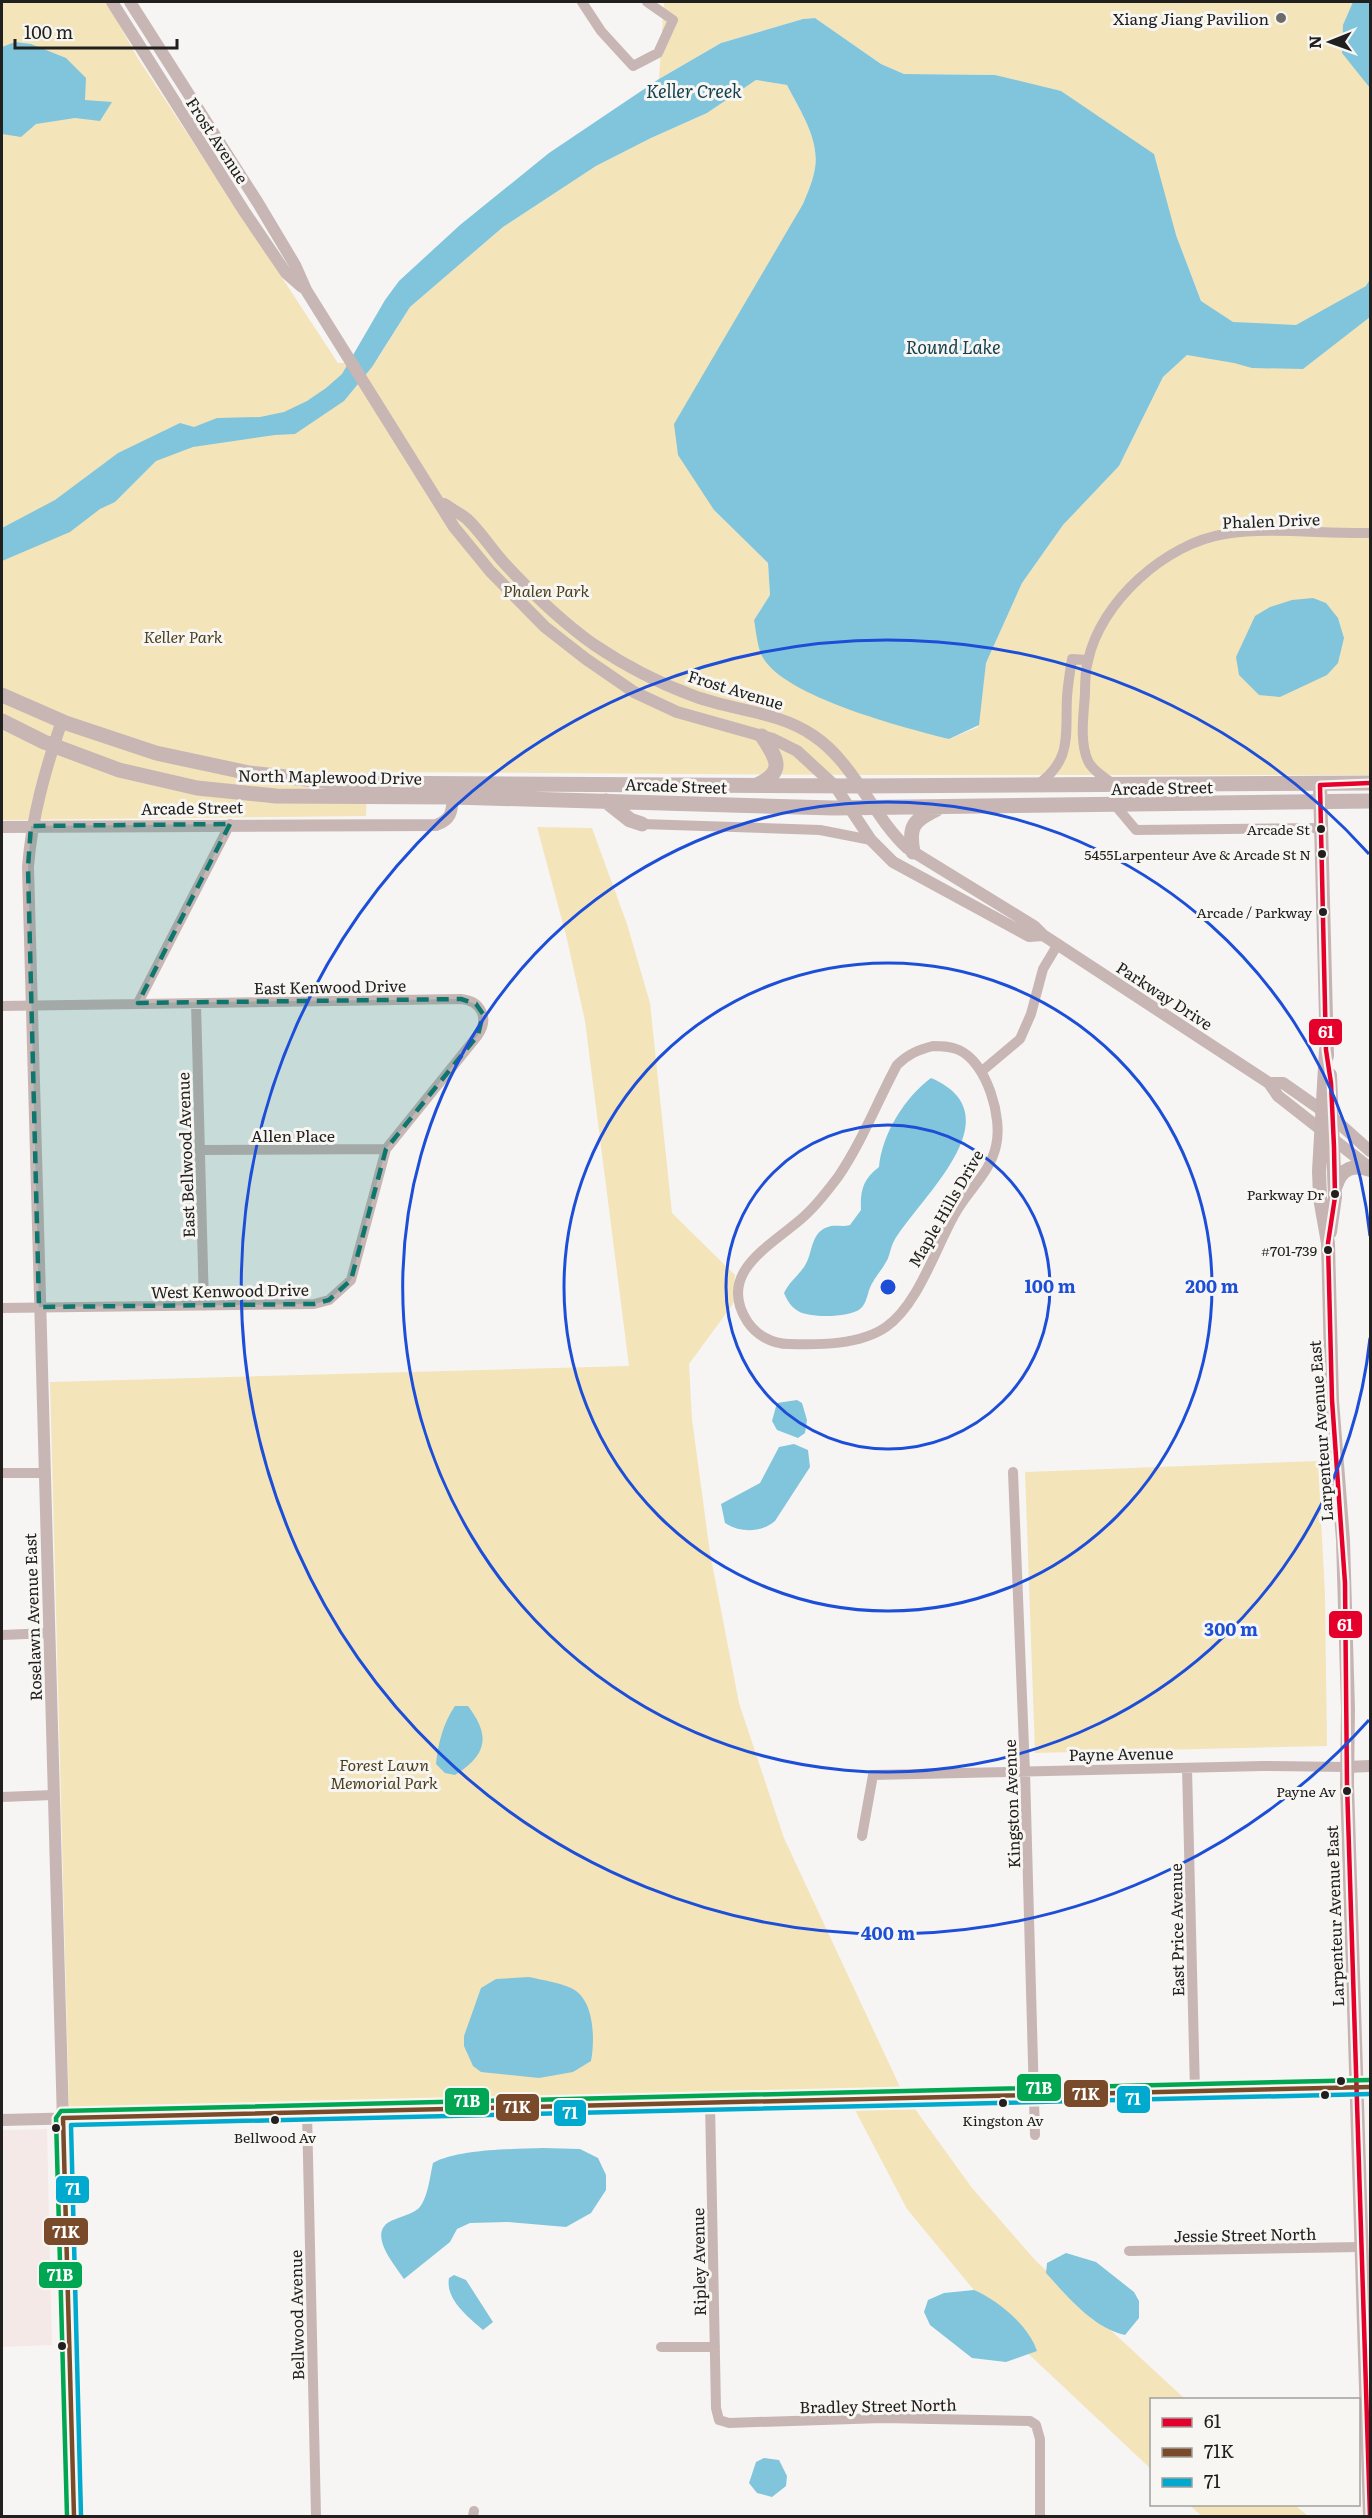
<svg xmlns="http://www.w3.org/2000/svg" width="1372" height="2518" viewBox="0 0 1372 2518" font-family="Literata,serif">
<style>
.education{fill:#f5e9e7}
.green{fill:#f4e4ba}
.water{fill:#81c5dc}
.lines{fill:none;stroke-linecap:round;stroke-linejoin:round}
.minor{stroke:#c8b6b4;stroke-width:10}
.tertiary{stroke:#c8b6b4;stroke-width:12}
.secondary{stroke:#c6b4b3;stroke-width:14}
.primary{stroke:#c7b6b4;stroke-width:15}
.bus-1-casing{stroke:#f7f6f3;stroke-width:9}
.bus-2-casing{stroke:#f7f6f3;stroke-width:9}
.bus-3-casing{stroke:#f7f6f3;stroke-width:9}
.bus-4-casing{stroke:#f7f6f3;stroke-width:9}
.bus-1{stroke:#e4002b;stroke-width:4.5}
.bus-2{stroke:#7a4b2a;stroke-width:4.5}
.bus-3{stroke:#00a9ce;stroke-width:4.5}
.bus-4{stroke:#00a651;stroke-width:4.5}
.marked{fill:#0f766e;fill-opacity:0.2;stroke:#0f766e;stroke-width:4.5;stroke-dasharray:12 8;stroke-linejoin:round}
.ring{fill:none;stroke:#1d4ed8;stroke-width:3}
.poi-dot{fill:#6c6b6a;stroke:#f7f6f3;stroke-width:2}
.bus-dot{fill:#21201f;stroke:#f7f6f3;stroke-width:2}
.labels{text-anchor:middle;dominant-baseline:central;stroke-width:6;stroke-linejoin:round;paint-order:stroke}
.bus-label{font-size:14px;fill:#21201f;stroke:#f7f6f3;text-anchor:end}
.poi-label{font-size:16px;fill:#21201f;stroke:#f7f6f3;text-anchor:end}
.street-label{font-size:16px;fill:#21201f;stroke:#f7f6f3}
.park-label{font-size:16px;font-style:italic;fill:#4b3e1c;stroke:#f7f6f3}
.water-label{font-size:18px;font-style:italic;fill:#15404f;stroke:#f7f6f3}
.centre{fill:#1d4ed8;stroke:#f7f6f3;stroke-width:3}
.ring-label{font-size:18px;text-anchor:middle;font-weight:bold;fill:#1d4ed8;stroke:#f7f6f3;stroke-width:6;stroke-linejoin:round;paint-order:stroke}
.line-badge{stroke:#f7f6f3;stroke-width:2}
.badge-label{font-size:16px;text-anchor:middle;font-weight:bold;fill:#fff}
</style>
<rect width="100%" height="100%" fill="#f6f5f4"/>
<path class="education" d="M47 2129 52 2345 2 2347V2130Z"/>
<path class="green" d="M2 2H107L137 57 338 363H357L378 358 410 307 503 227 596 166 651 138 707 113 756 80 787 85C800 111 822 142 814 173 812 183 807 193 803 204L714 510 768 563 770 595 754 620 949 739 978 727 986 663 1022 583 1063 525 1119 466 1163 377 1187 355 1201 301 1176 235 995 75 904 74 881 64 815 18 803 19 721 43 659 79 664 2H1370V775H864L368 772 366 816 2 820Z
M537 827 592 828 627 924 650 1003 672 1213 735 1275 733 1304 689 1364 692 1419 710 1553 739 1703 784 1838 900 2087 69 2109 50 1382 629 1366 585 1021 567 939Z
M1318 1461 1325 1595 1327 1746 1035 1753 1025 1472Z
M915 2109 972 2188 1036 2261 1185 2399 1152 2400 1151 2469 1020 2346 907 2209 855 2110Z
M1189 2505H1295L1308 2516H1202Z"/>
<path class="water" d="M1353 2H1370V88L1342 53 1343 25Z
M815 18 881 64 904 74 995 75 1061 91 1154 154 1176 235 1201 301 1233 322 1296 325 1366 286 1370 279V317L1303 369 1252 368 1234 363 1187 355 1163 377 1119 466 1063 525 1022 583 986 663 979 725 949 739C906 728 783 697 762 656 757 646 756 630 754 620L770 595 768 563 714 510 678 455 674 424 803 204C807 194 812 183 814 173 822 142 800 111 787 85L756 80 707 113 651 138 596 166 503 227 410 307 372 367 344 401 295 434 275 435 193 447 156 461 115 502 100 509 70 532 2 561V528L55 500 118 453 180 423 194 427 217 418 260 417 284 412 307 401 326 388 342 374 385 300 399 281 460 225 549 153 659 79 721 43 803 19Z
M15 42 31 44 66 58 86 78 85 100 112 102 100 121 75 118 36 124 21 137 2 134V47Z
M1313 598 1326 603 1338 618 1344 638 1338 663 1327 675 1280 697 1259 695 1239 675 1236 657 1255 616 1270 607 1292 600Z
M931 1078C1017 1115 920 1197 894 1241 890 1248 890 1256 886 1262 880 1273 871 1281 868 1294 866 1300 865 1305 860 1309 849 1318 809 1318 798 1311 791 1307 787 1300 784 1293 790 1281 797 1277 804 1267 814 1253 809 1231 831 1226 837 1225 843 1227 850 1225L861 1210C860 1191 863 1179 879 1167 882 1134 905 1097 931 1078Z
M797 1400 802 1403 807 1420 805 1433 798 1438 777 1430 772 1421 777 1403Z
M794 1444 808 1450 810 1467 775 1521C761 1533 740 1533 725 1523L721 1504 760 1483 779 1447Z
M455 1706H468C491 1736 487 1755 455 1775L445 1773 436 1764C438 1744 443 1723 455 1706Z
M529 1977C542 1980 558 1982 571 1988 595 1999 595 2040 591 2061L573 2072 539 2078 481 2072 473 2066 464 2046V2036L481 1988 496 1979Z
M543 2148 580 2149 598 2158 606 2175V2190L591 2213 566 2227 507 2222 470 2223 457 2229 450 2242 404 2279C395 2265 368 2235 389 2222 398 2217 411 2215 419 2208 428 2198 430 2176 433 2163 458 2149 513 2149 543 2148Z
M1066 2253 1096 2262 1134 2292 1139 2301V2318L1125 2335C1093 2328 1067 2296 1046 2273L1047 2263Z
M454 2275 466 2280 493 2322 483 2330C468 2317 445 2299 449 2278Z
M974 2290C998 2300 1029 2326 1037 2351L1006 2362 972 2358 930 2325 924 2312 928 2300 944 2293Z
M764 2458 779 2460 787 2476 786 2486 772 2497 757 2493 749 2483 756 2462Z"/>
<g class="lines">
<path class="minor" d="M582 2 601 31 633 66 658 53 673 20 647 2
M1037 785C1073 760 1065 734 1067 697 1068 684 1070 671 1072 659L1088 660
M1115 785C1106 779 1092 770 1088 761 1079 741 1084 713 1085 693 1085 682 1085 671 1088 661 1100 602 1166 543 1225 534 1272 527 1322 534 1370 533
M1115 805 1136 830 1321 828
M642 824 820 830 871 840
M138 1003 230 824
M196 1003 204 1306
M2 1006 461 999C482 1001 489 1019 478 1035L386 1149 351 1280 329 1300 314 1304 2 1308
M933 1046C942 1046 950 1046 959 1050 987 1063 1003 1118 996 1146 990 1173 969 1189 956 1212 936 1246 919 1304 886 1327 860 1345 819 1345 789 1344 772 1344 756 1335 747 1321 718 1275 765 1249 795 1224 812 1211 825 1194 838 1177 862 1142 877 1102 897 1065 908 1054 918 1050 933 1046Z
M982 1071 1020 1039 1031 1014 1043 969 1058 944
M200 1150 386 1149
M1013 1472 1025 1772 1035 2135
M2 1473H44
M2 1635 49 1633
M1187 1768 1195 2091
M2 1797 53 1795
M862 1836 873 1775 1263 1766 1347 1767
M710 2103 716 2408 719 2420 729 2423 883 2418 1030 2421 1036 2425 1040 2439V2516
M307 2112 316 2516
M1129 2251 1361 2247
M661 2347H715
M473 2516 474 2511"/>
<path class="tertiary" d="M112 2 244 211 286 273 302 287
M130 2 258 203 295 265 306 290 454 527 490 571 545 627 586 659 634 692 677 712 773 739 797 751 835 786 871 840 893 862 1029 936 1043 935
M444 504C451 509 460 513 467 519 481 532 492 550 505 564 532 593 561 621 593 644 624 665 658 683 694 696 734 711 778 711 814 736 854 763 872 815 907 848L1034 926 1043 935 1269 1083 1278 1096 1370 1168
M62 721C45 770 32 816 28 867L74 2516
M2 827 436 825C451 820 452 812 453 797
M1269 1083H1283L1333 1118 1370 1151
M1347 1767 1370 1766
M2 2120 1370 2087"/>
<path class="secondary" d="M1320 785 1327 1056
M1326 1050 1319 1171 1320 1198 1328 1243 1332 1400 1343 1540 1348 1709 1347 1784 1370 2516
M1336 1186C1341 1168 1354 1164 1370 1170
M1330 1232 1335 1197 1330 1075"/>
<path class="primary" d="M2 695 66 723 156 753 249 773 343 783 858 786 1370 783
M2 721 44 742 119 770 197 788 276 796 453 797 834 808 1370 801
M757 785C787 771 776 758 762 736
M606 801 630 820 642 824
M913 852C908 826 914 820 937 809"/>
<g class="bus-1-casing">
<path id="bus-1" d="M1370 783 1320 785 1326 1050 1331 1083 1334 1147 1335 1197 1328 1243 1332 1400 1345 1583 1347 1784 1370 2516"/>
</g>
<g class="bus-2-casing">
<path id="bus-2" d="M74 2516 63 2118 1370 2087"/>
</g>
<g class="bus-3-casing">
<path id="bus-3" d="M81 2516 71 2125 1370 2094"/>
</g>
<g class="bus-4-casing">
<path id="bus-4" d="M67 2516 56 2118 61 2111 1370 2080"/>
</g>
<use href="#bus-1" class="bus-1"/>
<use href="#bus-2" class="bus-2"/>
<use href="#bus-3" class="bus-3"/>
<use href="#bus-4" class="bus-4"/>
</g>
<path class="marked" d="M230 824 138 1003 461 999 476 1004 483 1014 478 1035 386 1149 351 1280 329 1300 314 1304 39 1307 28 867 31 826Z"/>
<g class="ring">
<circle cx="888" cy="1287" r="162"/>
<circle cx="888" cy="1287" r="324"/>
<path d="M1370 1338A485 485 0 1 1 1370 1236"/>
<path d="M1369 1720A647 647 0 1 1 1369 854"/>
</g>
<circle class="poi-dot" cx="1281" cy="18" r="6"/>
<g class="bus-dot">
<circle cx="1321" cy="829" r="5"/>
<circle cx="1322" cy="854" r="5"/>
<circle cx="1323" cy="912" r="5"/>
<circle cx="1335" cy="1194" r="5"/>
<circle cx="1328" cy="1250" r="5"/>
<circle cx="1347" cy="1791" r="5"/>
<circle cx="1341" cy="2081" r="5"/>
<circle cx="1325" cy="2095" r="5"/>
<circle cx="1003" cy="2103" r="5"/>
<circle cx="275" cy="2120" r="5"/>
<circle cx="56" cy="2128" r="5"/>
<circle cx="62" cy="2346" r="5"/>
</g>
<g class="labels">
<g class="bus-label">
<text x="1310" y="829">Arcade St</text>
<text x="1311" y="854">5455Larpenteur Ave &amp; Arcade St N</text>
<text x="1312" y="912">Arcade / Parkway</text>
<text x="1324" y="1194">Parkway Dr</text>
<text x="1317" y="1250">#701-739</text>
<text x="1336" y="1791">Payne Av</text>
<text x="1003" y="2120" text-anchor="middle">Kingston Av</text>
<text x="275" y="2137" text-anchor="middle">Bellwood Av</text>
</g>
<g class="poi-label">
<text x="1269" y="18">Xiang Jiang Pavilion</text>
</g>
<g class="street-label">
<text transform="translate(218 140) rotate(57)">Frost Avenue</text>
<text transform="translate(1271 520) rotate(-2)">Phalen Drive</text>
<text transform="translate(736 689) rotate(17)">Frost Avenue</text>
<text transform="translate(330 776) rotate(1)">North Maplewood Drive</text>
<text transform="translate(676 785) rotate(2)">Arcade Street</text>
<text transform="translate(1162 787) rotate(-1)">Arcade Street</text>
<text transform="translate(192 807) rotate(-1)">Arcade Street</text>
<text transform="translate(330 986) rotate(-1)">East Kenwood Drive</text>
<text transform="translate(1165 995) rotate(33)">Parkway Drive</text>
<text x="293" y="1135">Allen Place</text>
<text transform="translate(185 1155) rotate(-92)">East Bellwood Avenue</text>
<text transform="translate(945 1208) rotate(-60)">Maple Hills Drive</text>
<text transform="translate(230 1290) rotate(-1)">West Kenwood Drive</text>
<text transform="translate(1320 1431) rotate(-94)">Larpenteur Avenue East</text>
<text transform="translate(32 1617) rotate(-92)">Roselawn Avenue East</text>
<text transform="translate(1121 1753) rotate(-1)">Payne Avenue</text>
<text transform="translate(1011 1804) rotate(-92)">Kingston Avenue</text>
<text transform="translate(1334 1916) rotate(-92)">Larpenteur Avenue East</text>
<text transform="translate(1176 1930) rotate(-91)">East Price Avenue</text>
<text transform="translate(1245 2234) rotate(-1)">Jessie Street North</text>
<text transform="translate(698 2262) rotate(-91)">Ripley Avenue</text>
<text transform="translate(296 2315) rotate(-91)">Bellwood Avenue</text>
<text transform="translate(878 2405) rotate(-1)">Bradley Street North</text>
</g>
<g class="park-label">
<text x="546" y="590">Phalen Park</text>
<text x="183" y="636">Keller Park</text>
<text x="384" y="1764">Forest Lawn<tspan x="384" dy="18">Memorial Park</tspan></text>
</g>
<g class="water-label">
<text x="694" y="90">Keller Creek</text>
<text x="953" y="346">Round Lake</text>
</g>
</g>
<circle cx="888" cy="1287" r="9" class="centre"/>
<g class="ring-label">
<text x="1050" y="1293">100 m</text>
<text x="1212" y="1293">200 m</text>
<text x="1231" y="1636">300 m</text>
<text x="888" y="1940">400 m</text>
</g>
<g class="line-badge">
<rect x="1308" y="1018" width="35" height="28" rx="6" fill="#e4002b"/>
<rect x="1328" y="1610" width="35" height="29" rx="6" fill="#e4002b"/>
<rect x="1016" y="2073" width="46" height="29" rx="6" fill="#00a651"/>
<rect x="1063" y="2079" width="46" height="29" rx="6" fill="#7a4b2a"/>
<rect x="1116" y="2085" width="35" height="29" rx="6" fill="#00a9ce"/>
<rect x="444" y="2087" width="46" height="29" rx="6" fill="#00a651"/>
<rect x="495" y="2093" width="45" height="29" rx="6" fill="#7a4b2a"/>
<rect x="553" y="2099" width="34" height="28" rx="6" fill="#00a9ce"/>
<rect x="55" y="2175" width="35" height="29" rx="6" fill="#00a9ce"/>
<rect x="43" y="2217" width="46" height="29" rx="6" fill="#7a4b2a"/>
<rect x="38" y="2261" width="45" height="28" rx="6" fill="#00a651"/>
</g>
<g class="badge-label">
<text x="1326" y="1038">61</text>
<text x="1345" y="1631">61</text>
<text x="1039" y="2094">71B</text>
<text x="1086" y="2100">71K</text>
<text x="1133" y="2105">71</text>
<text x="467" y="2107">71B</text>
<text x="517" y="2113">71K</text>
<text x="570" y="2119">71</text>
<text x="73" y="2195">71</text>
<text x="66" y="2238">71K</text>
<text x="60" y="2281">71B</text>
</g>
<rect width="1372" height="2518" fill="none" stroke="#21201f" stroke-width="6"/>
<rect x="1150" y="2398" width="210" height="108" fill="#f7f6f3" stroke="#a1a09e" stroke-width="1.5"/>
<rect x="1162" y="2418" width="30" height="9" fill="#e4002b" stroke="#a1a09e" stroke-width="1.5"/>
<text x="1204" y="2428" font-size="18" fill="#21201f">61</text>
<rect x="1162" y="2448" width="30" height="9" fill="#7a4b2a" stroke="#a1a09e" stroke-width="1.5"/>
<text x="1204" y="2458" font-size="18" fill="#21201f">71K</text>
<rect x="1162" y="2478" width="30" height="9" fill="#00a9ce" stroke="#a1a09e" stroke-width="1.5"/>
<text x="1204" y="2488" font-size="18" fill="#21201f">71</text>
<g transform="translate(1330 42) rotate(269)" stroke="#f7f6f3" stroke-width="4.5" paint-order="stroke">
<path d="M0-4.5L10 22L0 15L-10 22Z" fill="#21201f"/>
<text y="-9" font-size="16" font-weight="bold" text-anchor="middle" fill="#21201f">N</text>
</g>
<path d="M15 39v9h162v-9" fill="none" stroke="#21201f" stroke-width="3"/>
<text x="24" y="39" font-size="18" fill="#21201f" stroke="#f7f6f3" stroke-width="4.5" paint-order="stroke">100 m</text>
</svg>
